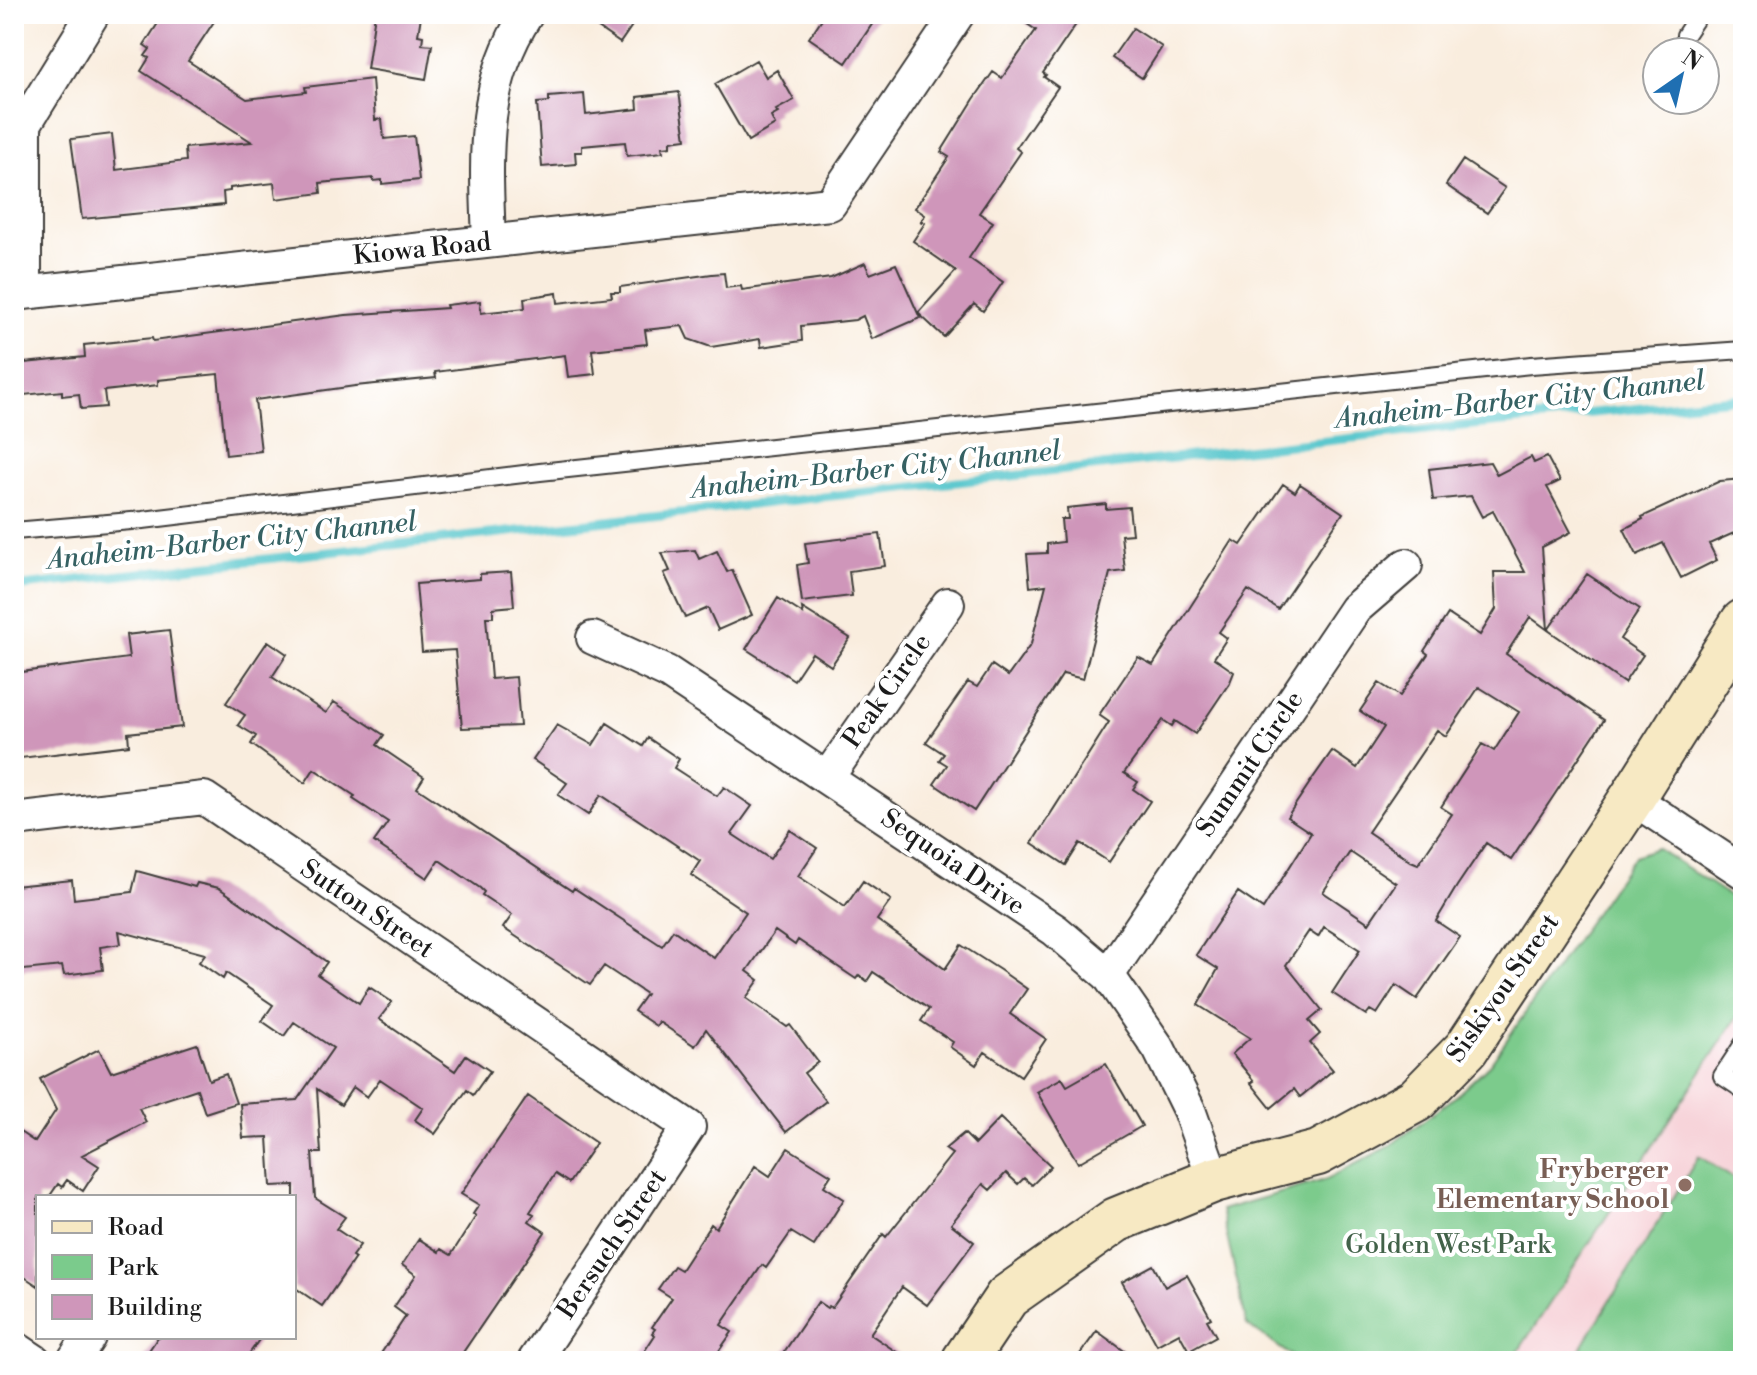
<svg xmlns="http://www.w3.org/2000/svg" width="1757" height="1375" viewBox="0 0 1757 1375" font-family="'Libre Bodoni',serif">
<style>
.built{fill:#f6cfd5}
.green{fill:#7bcb8c;stroke:#4c7454;stroke-width:2}
.lines{fill:none;stroke-linecap:round;stroke-linejoin:round}
.stream{stroke:#5bc8ce;stroke-width:9}
.building{fill:#cf96ba;fill-rule:evenodd}
.lane-casing{stroke:#3d3b39;stroke-width:20}
.street-casing{stroke:#3d3b39;stroke-width:36}
.secondary-casing{stroke:#3d3b39;stroke-width:48}
.lane{stroke:#fff;stroke-width:16}
.street{stroke:#fff;stroke-width:32}
.secondary{stroke:#f7e9c3;stroke-width:44}
.education-dot{fill:#8d6e63;stroke:#fff;stroke-width:3}
.labels{text-anchor:middle;dominant-baseline:central;stroke-width:8;stroke-linejoin:round;paint-order:stroke}
.street-label{font-size:26px;fill:#1c1c1c;stroke:#fff}
.education-label{font-size:26px;font-weight:bold;fill:#785e54;stroke:#fff;text-anchor:end}
.park-label{font-size:26px;fill:#426249;stroke:#fff}
.water-label{font-size:28px;font-style:italic;fill:#356163;stroke:#fff}
</style>
<rect width="100%" height="100%" fill="#fff"/>
<filter id="ink" filterUnits="userSpaceOnUse"><feTurbulence type="fractalNoise" baseFrequency=".0125" numOctaves="2"/><feDisplacementMap in="SourceGraphic" scale="16" xChannelSelector="R" yChannelSelector="G"/><feConvolveMatrix kernelMatrix="1 2 1 2 8 2 1 2 1" color-interpolation-filters="sRGB"/></filter>
<filter id="wash" filterUnits="userSpaceOnUse"><feTurbulence type="fractalNoise" baseFrequency=".006" numOctaves="4" result="noise"/><feDisplacementMap in="SourceGraphic" scale="32" xChannelSelector="R" yChannelSelector="G"/><feGaussianBlur stdDeviation="1.8" result="paint"/><feColorMatrix in="noise" values="0 0 0 0 0 0 0 0 0 0 0 0 0 0 0 0 0 1.4 0 .05"/><feComposite in="paint" operator="in"/></filter>
<g filter="url(#wash)">
<rect width="100%" height="100%" fill="#f9edde"/>
<path class="built" d="M1743 1008V1361H1512Z"/>
<path class="green" d="M1657 848 1743 905V1008L1512 1361H1299L1247 1325 1221 1210 1325 1180 1388 1147 1455 1097 1490 1064 1634 856Z
M1699 1156 1743 1185V1361H1573Z"/>
<g class="lines">
<path class="stream" d="M14 587 1452 427 1743 398"/>
</g>
<g id="blocks">
<path class="building" d="M164 14H219L188 61 247 99 306 92 305 87 372 79 375 120 382 119 384 139 414 136 419 180 382 184V180L373 181V178L320 183 321 193 276 199 274 183 230 188V191L223 192 224 205 82 219 71 139 112 134 116 170 186 161 185 148 252 142 141 71 149 58 145 56 150 49 144 45Z
M375 14 421 16 418 35 423 36 422 44 432 45 426 79 367 69Z
M578 14H640L620 43Z
M825 14H879L846 63 809 38Z
M1012 14H1083L1043 73 1046 75 1044 77 1058 87 1016 148 1021 152 979 213 993 222 969 258 1003 282 983 311 974 304 944 337 918 313 956 271 913 241 925 223 921 221 925 215 915 208 949 157 941 152 974 99 993 72 1002 78 1036 30Z
M1133 28 1162 47 1142 78 1112 58Z
M756 60 766 77 777 70 794 100 776 110 778 113 771 117 775 125 748 141 715 84Z
M679 92 686 139 671 141V146L662 147 663 152 627 156 625 142 582 146V152H575L576 164 542 167 537 103 549 102V97L584 94 586 115 638 109 637 97Z
M1463 160 1505 188 1487 213 1446 185Z
M865 263 870 274 896 264 920 318 872 339 863 316 855 320 801 326 802 341 761 347 760 339 711 347 688 339 682 326 645 330 647 344 592 350 595 374 568 377 565 355 435 372 436 378 355 386 255 400 261 451 226 455 218 374 158 380V385L104 391 106 407 81 409 79 394 62 396V391L14 396V364L85 357 84 345 152 338 153 341 346 315 447 308 446 305 480 301 481 313 525 308 524 298 557 293 558 303 612 297 611 292H620V287L712 274 724 273 726 288 741 286 742 290 831 278Z
M1531 457 1534 463 1547 457 1560 481 1547 487 1571 532 1542 547 1548 630 1530 617 1506 654 1604 720 1511 860 1486 843 1457 886 1436 921 1460 937 1417 999 1396 985 1377 1014 1370 1010 1366 1015 1332 993 1360 950 1324 927 1318 937 1309 931 1286 965 1322 1010 1309 1021 1320 1034 1310 1043 1333 1070 1300 1097 1294 1089 1271 1108 1251 1083 1254 1081 1232 1054 1250 1038 1198 1005 1218 969 1196 955 1238 892 1263 909 1311 833 1287 817 1313 778 1332 751 1357 768 1384 727 1360 711 1379 683 1400 696 1428 654 1424 651 1448 614 1480 635 1496 609 1494 572H1525L1493 511 1482 517 1471 496 1433 500 1429 469 1490 462 1497 475ZM1479 687 1519 712 1494 751 1482 744 1441 807 1452 814 1418 864 1411 861 1368 832 1437 730 1446 736ZM1350 852 1396 883 1369 923 1323 892Z
M1743 479V529L1709 544 1717 560 1681 578 1663 543 1637 555 1624 529 1643 519 1642 517 1720 481Z
M1283 484 1295 492 1300 484 1343 513 1278 609 1248 590 1219 632 1227 638 1214 658 1234 672 1230 682 1195 734 1175 721 1172 726 1163 720 1124 773 1138 782 1133 789 1150 801 1109 862 1080 843 1066 865 1032 843 1109 722 1099 715 1138 657 1153 665 1233 540 1241 545Z
M1106 504V509L1129 507 1132 534 1121 535 1125 571 1110 573 1083 679 1063 674 974 811 934 784 947 765 939 760 944 754 926 742 968 682 977 687 992 665 1008 676 1031 644 1046 585 1030 587 1027 554 1047 553V544L1063 542 1061 519H1068L1067 508Z
M880 534 885 566 849 571 852 596 802 602 797 565 808 563 805 543Z
M695 550 699 559 717 551 727 572 732 570 752 615 718 630 708 608 685 618 664 573 670 571 662 553Z
M511 572 514 606 493 608V617H486L491 679 516 677 520 726 462 728 455 650 422 652 416 584 480 579V574Z
M1587 574 1640 609 1620 639 1643 655 1624 683 1548 630Z
M778 598 803 614 802 608 850 638 831 666 812 653 794 680 746 649Z
M169 630 182 727 128 733 129 745 21 758 18 739 14 740V673L129 658 126 635Z
M268 641 287 654 272 677 326 713 334 702 384 735 377 745 424 777 417 788 572 891 574 888 662 946 673 930 714 958 746 912 691 875 700 861 601 795 588 815 558 795 567 783 533 760 557 725 593 745 607 723 643 746 648 738 679 759 674 768 717 796 724 787 752 806 732 834 770 859 790 830 817 848 798 876 845 907 863 881 891 900 877 920 945 969 961 945 1000 970 1027 989 1010 1014 1046 1039 1021 1076 985 1052 976 1065 950 1047 953 1042 921 1021 929 1009 873 972 867 981 859 975 856 979 798 940 795 945 775 931 747 971 759 980 746 998 787 1027 790 1025 818 1062 804 1073 826 1101 786 1132 706 1029 695 1046 659 1022 656 1026 634 1011 646 994 604 966 590 985 503 928 512 915 482 895 484 892 480 888 439 860 427 878 374 842 388 822 353 799 355 796 314 769 305 783 251 744 256 736 238 725 245 715 226 703Z
M137 871 195 887 197 883 219 888 327 962 318 975 359 1003 369 987 392 1002 379 1019 455 1071 466 1055 490 1071 473 1095 467 1090 435 1134 415 1120 423 1108 380 1079 367 1097 353 1087 341 1105 317 1089 321 1153H312L315 1198 345 1217 336 1229 360 1245 352 1256 355 1258 322 1306 294 1287V1185L271 1186 268 1137 243 1138 240 1104 297 1100 333 1048 294 1022 284 1036 262 1021 273 1005 226 973 223 979 199 962 205 954 119 931 121 944 100 947 103 970 64 975 62 966 14 971V886L72 880 74 899 132 892Z
M197 1044 209 1080 226 1074 236 1103 205 1113 197 1089 139 1108 146 1122 82 1155 99 1166 83 1191 67 1180 62 1187 58 1184 49 1197H38V1286L14 1270V1128L35 1142 56 1110 40 1079 99 1049 111 1072Z
M1106 1064 1142 1126 1078 1163 1037 1092 1062 1078 1067 1086Z
M528 1096 596 1143 569 1183 555 1174 530 1212 534 1214 529 1221 545 1232 457 1361H376L406 1316 394 1307 416 1275 402 1265 419 1239 439 1252 441 1249 451 1255 476 1216 473 1214 479 1205 461 1194Z
M1000 1118 1051 1166 1032 1185 1024 1178 1018 1184 1006 1173 990 1190 983 1184 951 1224 974 1242 927 1305 902 1287 870 1334 910 1361H778L818 1302 827 1308 829 1306 832 1308 883 1234 886 1237 952 1154 945 1149 964 1133 975 1144Z
M788 1148 831 1175 824 1186 844 1199 814 1246 791 1232 766 1268 762 1265 721 1325 732 1332 712 1361H638L655 1335 652 1333 655 1329 652 1327 672 1298 658 1289 674 1266 681 1270 711 1224 716 1228 755 1166 770 1176Z
M1153 1265 1165 1287 1187 1275 1211 1318 1207 1320 1216 1336 1189 1351 1179 1333 1157 1345 1122 1282Z
M1097 1331 1138 1361H1075Z
M158 1337H261L244 1361H142Z"/>
</g>
</g>
<g filter="url(#ink)">
<use href="#blocks" fill-opacity="0" stroke="#3d3b39" stroke-width="2"/>
<g class="lines">
<g class="lane-casing">
<path id="lane" d="M1685 35 1699 14
M14 531 143 520 540 472 1531 365 1743 350
M1743 1044 1722 1076 1743 1090"/>
</g>
<g class="street-casing">
<path id="street" d="M489 241C486 159 480 86 527 14
M25 293V124L93 14
M14 294 830 204 958 14
M593 638 667 672 1055 930 1108 975 1159 1049 1189 1110 1214 1180
M827 778 948 604
M1632 798 1743 872
M14 820 204 798 689 1127 534 1361
M1108 975 1355 609 1406 565
M14 1347 35 1361
M73 1361 89 1337"/>
</g>
<g class="secondary-casing">
<path id="secondary" d="M964 1361 1007 1297 1116 1220 1214 1180 1318 1153 1416 1100 1466 1049 1632 798 1743 622"/>
</g>
<use href="#lane" class="lane"/>
<use href="#street" class="street"/>
<use href="#secondary" class="secondary"/>
</g>
</g>
<circle class="education-dot" cx="1685" cy="1185" r="8"/>
<g class="labels">
<g class="street-label">
<text transform="translate(422 249) rotate(-6)">Kiowa Road</text>
<text transform="translate(887 691) rotate(-55)">Peak Circle</text>
<text transform="translate(1250 764) rotate(-56)">Summit Circle</text>
<text transform="translate(953 862) rotate(34)">Sequoia Drive</text>
<text transform="translate(367 909) rotate(34)">Sutton Street</text>
<text transform="translate(1503 988) rotate(-55)">Siskiyou Street</text>
<text transform="translate(612 1244) rotate(-56)">Bersuch Street</text>
</g>
<g class="education-label">
<text x="1669" y="1170">Fryberger<tspan x="1669" dy="30">Elementary School</tspan></text>
</g>
<g class="park-label">
<text x="1448" y="1245">Golden West Park</text>
</g>
<g class="water-label">
<text transform="translate(1520 400) rotate(-6)">Anaheim-Barber City Channel</text>
<text transform="translate(876 470) rotate(-6)">Anaheim-Barber City Channel</text>
<text transform="translate(232 541) rotate(-6)">Anaheim-Barber City Channel</text>
</g>
</g>
<rect width="1757" height="1375" fill="none" stroke="#fff" stroke-width="48"/>
<rect x="36" y="1195" width="260" height="144" fill="#ffffff" stroke="#a4a4a4" stroke-width="2"/>
<rect x="52" y="1221" width="40" height="12" fill="#f7e9c3" stroke="#a4a4a4" stroke-width="2"/>
<text x="108" y="1235" font-size="24" fill="#1c1c1c">Road</text>
<rect x="52" y="1255" width="40" height="24" fill="#7bcb8c" stroke="#a4a4a4" stroke-width="2"/>
<text x="108" y="1275" font-size="24" fill="#1c1c1c">Park</text>
<rect x="52" y="1295" width="40" height="24" fill="#cf96ba" stroke="#a4a4a4" stroke-width="2"/>
<text x="108" y="1315" font-size="24" fill="#1c1c1c">Building</text>
<g transform="translate(1681 76) rotate(34)"><circle r="38" fill="#ffffff" stroke="#a4a4a4" stroke-width="2"/>
<path d="M0-6L14 30L0 20L-14 30Z" fill="#1f6fb2"/>
<text y="-12" font-size="22" font-weight="bold" text-anchor="middle" fill="#1c1c1c">N</text>
</g>
</svg>
